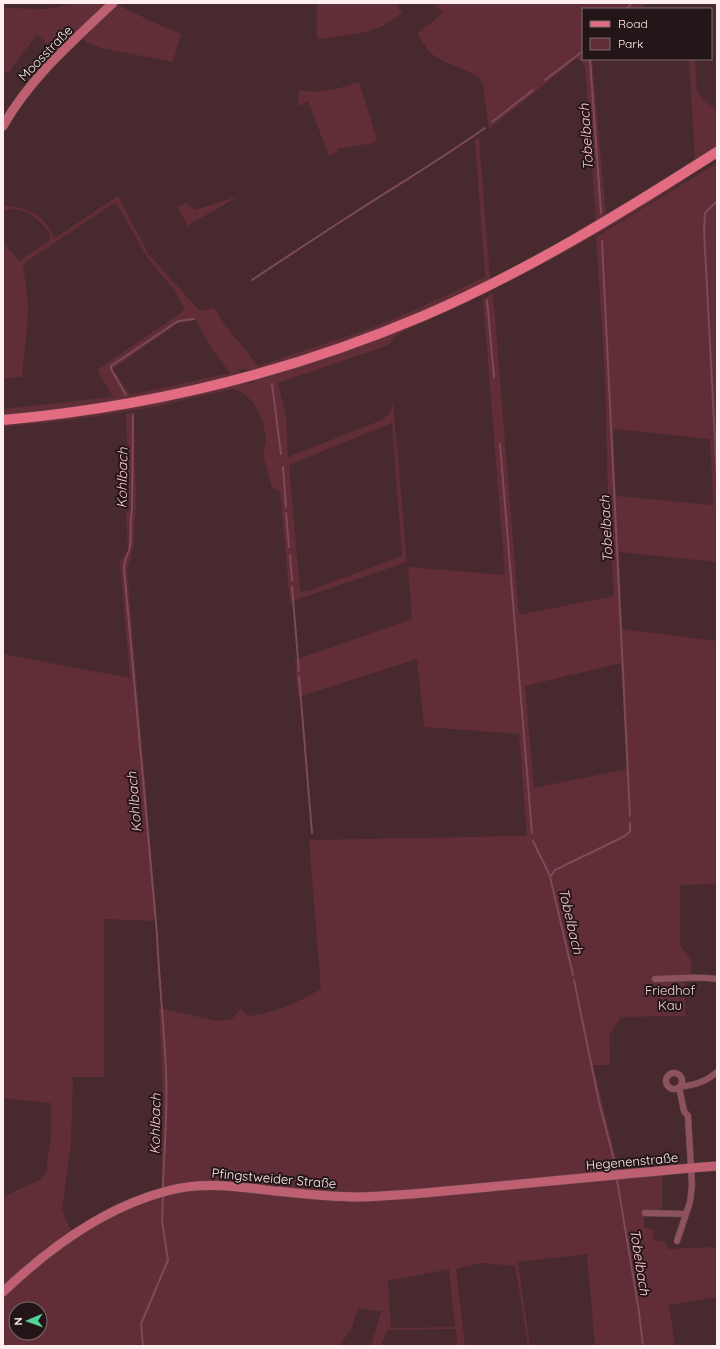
<svg xmlns="http://www.w3.org/2000/svg" width="720" height="1349" viewBox="0 0 720 1349" font-family="Quicksand,sans-serif">
<style>
.green{fill:#612e37;fill-rule:evenodd}
.lines{fill:none;stroke-linecap:round;stroke-linejoin:round}
.stream{stroke:#7c4a58;stroke-width:2}
.street-casing{stroke:#614549;stroke-width:7}
.secondary-casing{stroke:#614549;stroke-width:10}
.primary-casing{stroke:#614549;stroke-width:11}
.street{stroke:#8d525b;stroke-width:6}
.secondary{stroke:#be6072;stroke-width:9}
.primary{stroke:#e36b82;stroke-width:10}
.labels{text-anchor:middle;dominant-baseline:central;stroke-width:4;stroke-linejoin:round;paint-order:stroke}
.street-label{font-size:13px;fill:#feeeef;stroke:#241618}
.park-label{font-size:13px;fill:#f4dadd;stroke:#241618}
.water-label{font-size:14px;font-style:italic;fill:#fdc9d0;stroke:#241618}
</style>
<rect width="100%" height="100%" fill="#47292e"/>
<path class="green" d="M72 3H108L56 53 37 34 8 73 3 72V8L49 9Z
M317 3H395L402 13 381 27 361 33 317 39Z
M433 3H646L640 9H583V59H592L606 216 596 222 585 65 577 58 489 129 483 85 478 76 443 61 430 53 417 34 443 13Z
M118 5 161 26 181 34 173 62 101 48 88 43 82 39Z
M689 59H695L697 93 717 111V147L695 160Z
M359 82 377 139 373 143 337 149V152L329 156 308 101 297 107 300 90C319 95 340 88 359 82Z
M479 137 490 279C453 297 417 314 379 329 336 346 292 359 248 372L246 369 239 370 241 373C200 384 158 394 116 401 78 408 41 411 3 415V409L113 397 97 370 185 310 174 290 147 257 116 202 23 264 28 304 27 329 22 377 3 378V242L19 261 46 243C48 242 50 240 50 238 52 234 47 230 45 227 36 217 20 204 5 211L3 210V205C31 210 41 211 55 238L118 196 149 255 200 311 214 308 222 321 258 366 374 327 421 307 485 277 475 139ZM196 320 210 346 230 373 130 395 113 369 178 323Z
M717 163V577L716 562 619 552 622 629 717 641V884L680 885V945L691 959V977L685 978V1016L621 1017 609 1035 610 1065H593L619 1172 383 1193 330 1194 331 1199H377L450 1193 616 1178 662 1173V1211L645 1210 644 1227 654 1230 653 1240 664 1241 668 1249 711 1247 717 1248V1297L669 1305 675 1346H595L587 1254 518 1262 530 1346H528L515 1266 482 1263 456 1269 465 1346H457L456 1329 388 1330 381 1346H371L381 1311H376L358 1308 352 1328 339 1346H3V1197L39 1180 46 1173 51 1134V1103L3 1098V654L130 678 120 562 128 550 126 514 129 509 126 414 134 412 136 506 133 549 127 569 156 910 153 921 104 919V1077H73L71 1144 62 1210 74 1238C111 1215 150 1192 194 1188 234 1185 277 1193 316 1197L317 1193 214 1182 197 1183 161 1189 163 1097 159 1008 217 1021 232 1019 240 1009 248 1016C274 1014 298 1002 321 989L309 840 527 836 519 734 424 727 417 659 298 697 295 660 412 619 408 567 505 575 483 299 493 293 519 615 614 596 608 500 605 374 596 237ZM613 429 710 439 713 505 616 496ZM621 663 627 769 534 788 525 686ZM449 1269 455 1327 391 1328 388 1280 404 1278ZM16 1309H40V1333H16Z
M685 178 686 179C595 241 497 288 398 334L393 338 389 345 278 383 286 416 288 457 382 420 390 413 393 403 407 562 290 602 280 491 272 488 264 458C262 451 266 445 266 439 265 421 252 391 232 389 208 394 183 400 158 406 107 416 55 422 3 427V423L247 381 249 384 255 381 254 379 432 316ZM392 423 402 556 308 591H300L289 465Z
M239 196 187 226 178 207 186 203 195 210Z"/>
<g class="lines">
<path class="stream" d="M626 9 632 3
M590 59 601 213
M545 80 583 51
M492 122 533 90
M717 201 705 213 704 230 717 477
M602 241 630 816
M252 280C285 258 318 236 351 215 396 186 441 159 485 128
M487 300 494 377
M272 384 281 454
M126 395 111 369V366L175 323 179 321 194 319
M133 415 132 511C129 522 132 534 130 546 129 554 124 559 124 568L157 934C159 980 164 1026 166 1071 168 1110 164 1149 163 1187
M500 444 532 833
M283 467 286 507
M286 513 289 547
M290 555 292 580
M292 587 299 671
M299 676 312 833
M533 841 550 876
M573 975 550 877 555 870 625 836 630 831V823
M574 980 599 1102 617 1171
M617 1180 639 1312 643 1346
M143 1346 141 1324 168 1260 162 1221 163 1197"/>
<g class="street-casing">
<path id="street" d="M655 979C676 979 696 976 717 979
M666 1081a8 8 0 1 1 16 0a8 8 0 1 1-16 0Z
M645 1213 685 1214
M677 1241 690 1202 692 1185 688 1116 684 1111 679 1087C694 1085 706 1082 717 1072"/>
</g>
<g class="secondary-casing">
<path id="secondary" d="M3 126C30 78 73 41 113 3
M3 1292C49 1248 105 1207 167 1191 203 1181 239 1187 275 1191 303 1194 330 1197 358 1197 401 1196 445 1191 489 1187 565 1180 641 1172 717 1166"/>
</g>
<g class="primary-casing">
<path id="primary" d="M3 420C148 407 289 373 423 316 526 272 623 212 717 152"/>
</g>
<use href="#street" class="street"/>
<use href="#secondary" class="secondary"/>
<use href="#primary" class="primary"/>
</g>
<g class="labels">
<g class="street-label">
<text transform="translate(45 53) rotate(-46)">Moosstraße</text>
<text transform="translate(632 1161) rotate(-5)">Hegenenstraße</text>
<text transform="translate(274 1178) rotate(5)">Pfingstweider Straße</text>
</g>
<g class="park-label">
<text x="670" y="990">Friedhof<tspan x="670" dy="15">Kau</tspan></text>
</g>
<g class="water-label">
<text transform="translate(586 137) rotate(-94)">Tobelbach</text>
<text transform="translate(122 478) rotate(-89)">Kohlbach</text>
<text transform="translate(606 529) rotate(-93)">Tobelbach</text>
<text transform="translate(134 802) rotate(-95)">Kohlbach</text>
<text transform="translate(571 921) rotate(77)">Tobelbach</text>
<text transform="translate(155 1124) rotate(-89)">Kohlbach</text>
<text transform="translate(640 1262) rotate(81)">Tobelbach</text>
</g>
</g>
<rect width="720" height="1349" fill="none" stroke="#feeeef" stroke-width="8"/>
<rect x="582" y="8" width="130" height="52" fill="#241618" stroke="#7b6c6e"/>
<rect x="590" y="21" width="20" height="6" fill="#e36b82" stroke="#7b6c6e"/>
<text x="618" y="28" font-size="12" fill="#feeeef">Road</text>
<rect x="590" y="38" width="20" height="12" fill="#612e37" stroke="#7b6c6e"/>
<text x="618" y="48" font-size="12" fill="#feeeef">Park</text>
<g transform="translate(28 1321) rotate(268)"><circle r="19" fill="#241618" stroke="#7b6c6e"/>
<path d="M0-3L7 15L0 10L-7 15Z" fill="#52d397"/>
<text y="-6" font-size="11" font-weight="bold" text-anchor="middle" fill="#feeeef">N</text>
</g>
</svg>
